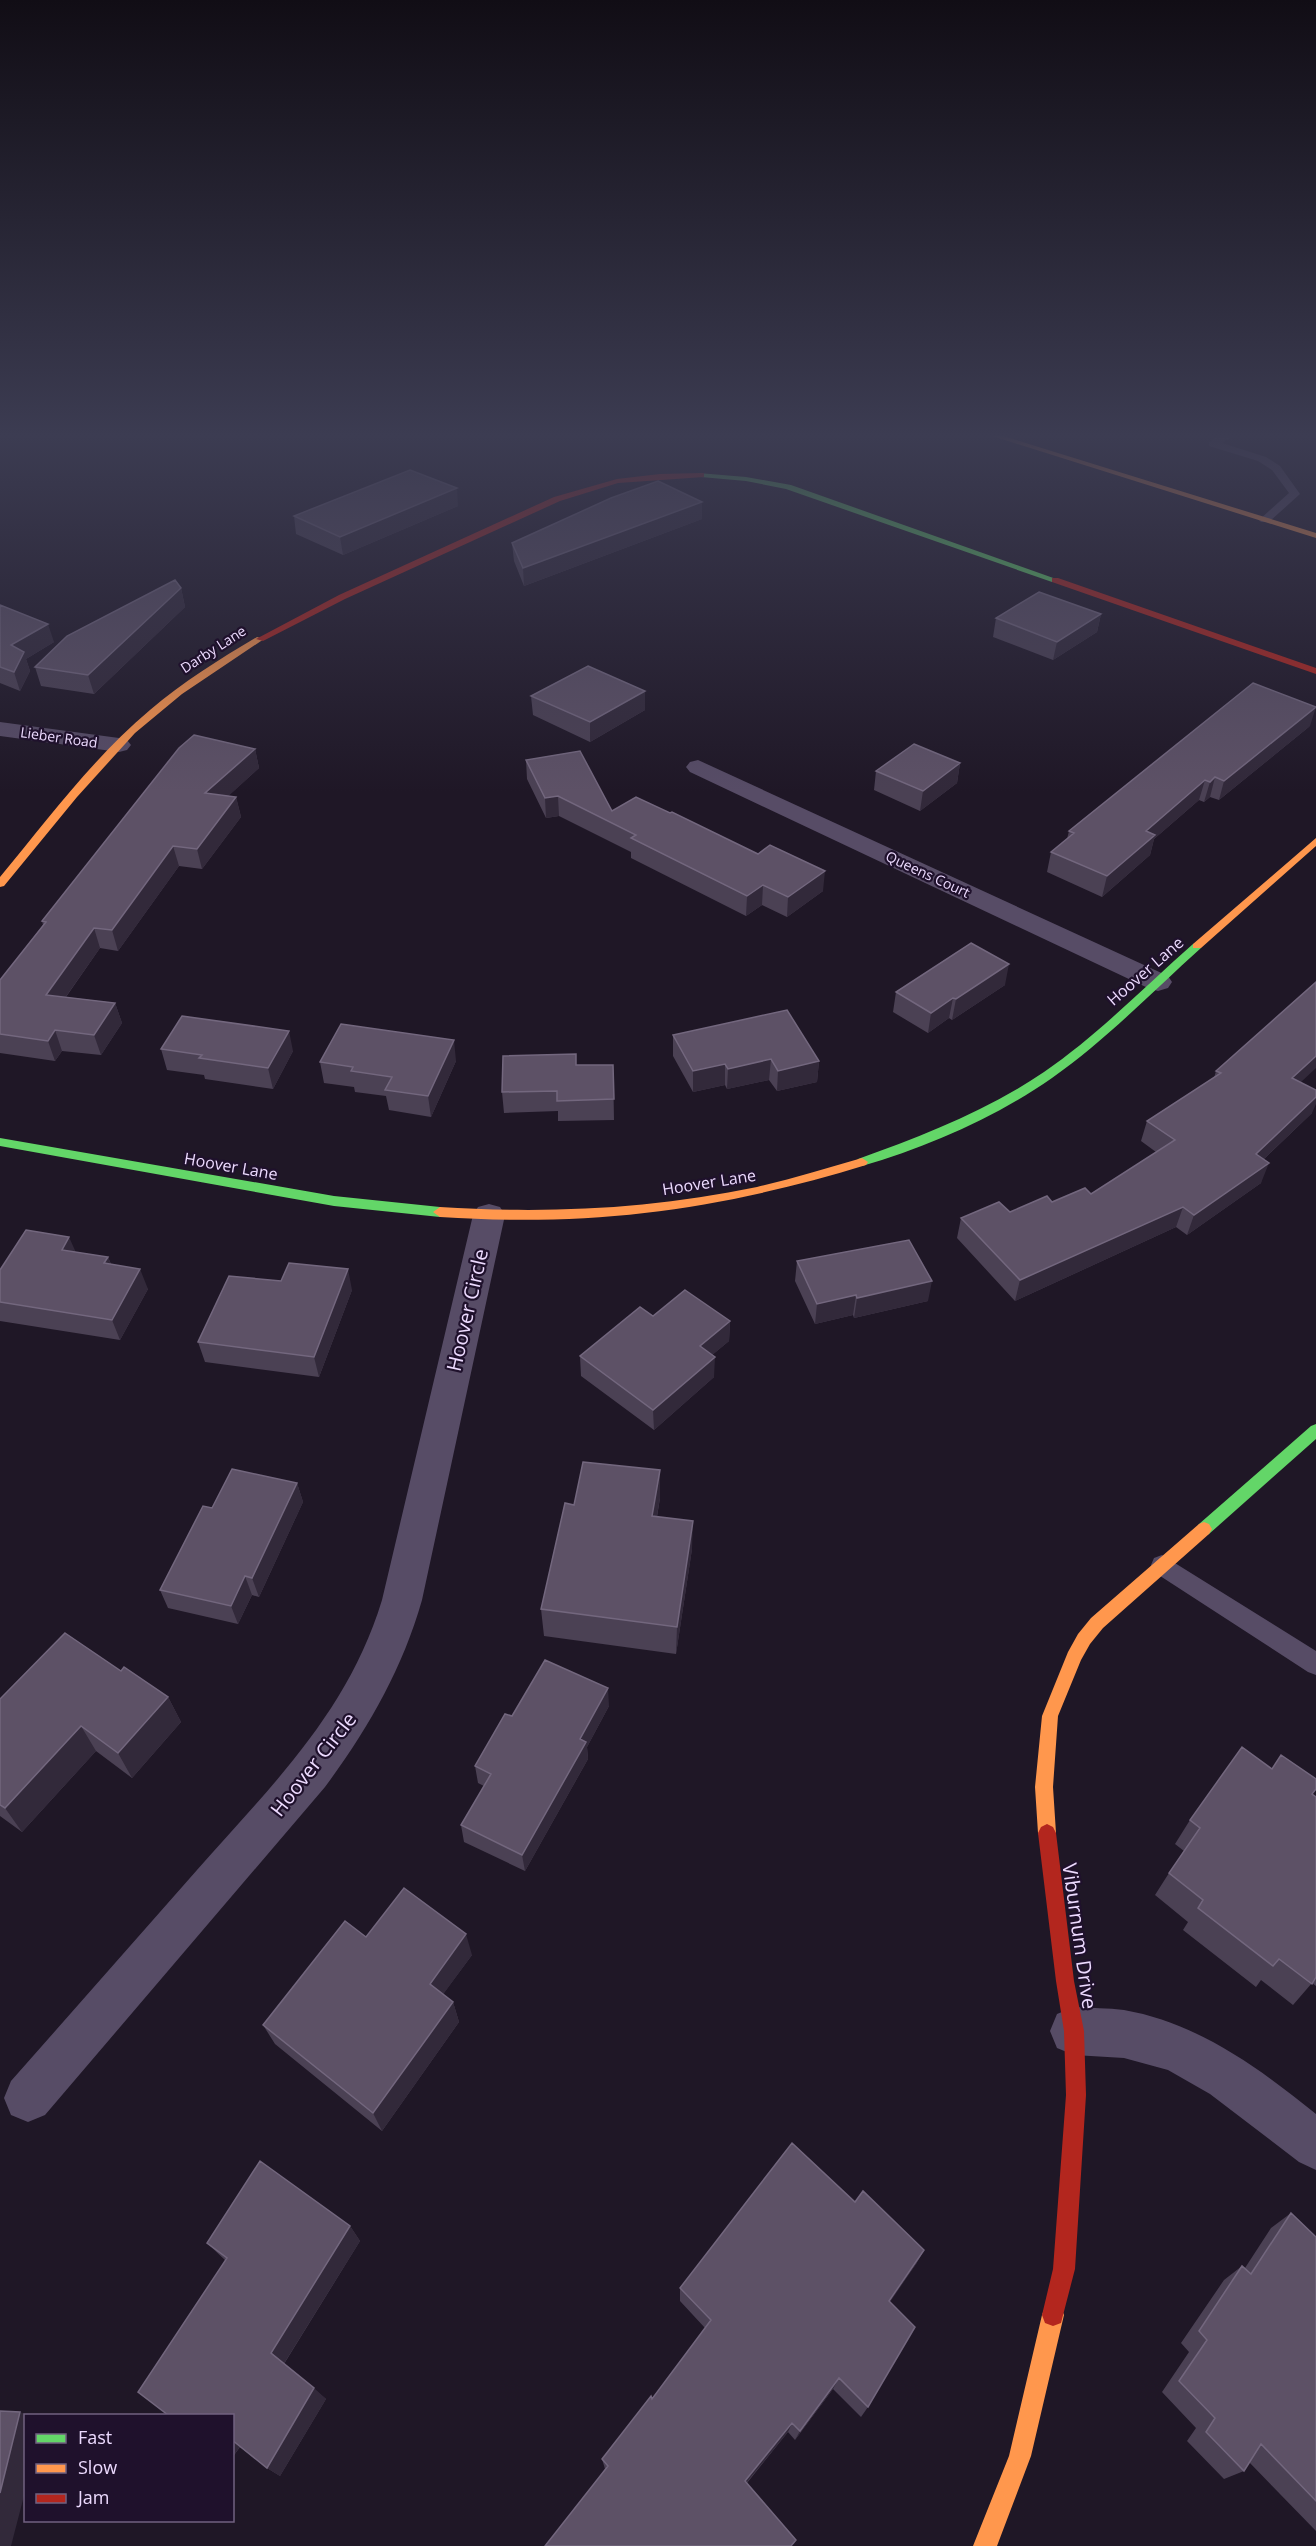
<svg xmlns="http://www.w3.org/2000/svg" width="1316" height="2546" viewBox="0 0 1316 2546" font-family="'Open Sans',sans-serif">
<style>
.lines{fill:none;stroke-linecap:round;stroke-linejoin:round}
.lane{fill:#574c66;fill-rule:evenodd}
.street{fill:#574c66;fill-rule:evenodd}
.fast{fill:#63d668;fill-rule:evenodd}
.slow{fill:#ff974d;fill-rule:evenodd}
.jam{fill:#b3261e;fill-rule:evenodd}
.wall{fill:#4b4154}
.shaded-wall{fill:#32293a}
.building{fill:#5d5166;stroke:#73677e;stroke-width:1.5}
.labels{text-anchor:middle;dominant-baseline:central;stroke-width:4.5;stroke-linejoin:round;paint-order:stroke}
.far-street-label{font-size:14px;fill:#eddbff;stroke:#1f112c}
.street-label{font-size:16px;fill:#eddbff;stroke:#1f112c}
.near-street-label{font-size:20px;fill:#eddbff;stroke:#1f112c}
</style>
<rect width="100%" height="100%" fill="#1f1726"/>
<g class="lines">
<path class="lane" d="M193 435H206L201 438Z
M1221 435H1234L1222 443 1266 457 1280 466 1300 494 1269 522H1261L1259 520 1289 493 1272 470 1258 461 1209 446V442Z
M1162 1555 1316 1651V1675L1308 1672 1154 1572 1151 1565 1154 1558Z"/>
<path class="street" d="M0 722 119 738 127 740 131 745 127 750 119 752 0 736Z
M698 760 1168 976 1172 982 1168 988 1158 991 1148 988 690 772 686 767 690 762Z
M489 1204 500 1207 505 1215 422 1600C402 1670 368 1729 325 1787L45 2115 28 2122 11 2115 4 2098 11 2081C73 2011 135 1940 197 1870 272 1785 348 1712 382 1600L473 1215 478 1207Z
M1074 2007C1091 2008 1108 2008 1124 2010 1198 2023 1259 2068 1316 2114V2170L1299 2162 1210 2094 1168 2070 1124 2058 1074 2055 1057 2048 1050 2031 1057 2014Z"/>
<path class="fast" d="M698 473 746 477 791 485 1059 580 1052 582 786 489 746 481 701 477H698Z
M1197 943 1201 944V948C1152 992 1106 1040 1052 1078 996 1117 928 1147 862 1166L858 1165 856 1162 858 1159C922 1136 987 1111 1044 1072 1098 1035 1144 987 1193 944Z
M0 1138 334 1196 440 1207 447 1212 440 1217 334 1206 0 1146Z
M1316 1424V1439L1209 1534 1204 1536 1199 1534 1196 1529 1199 1524 1311 1426Z"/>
<path class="slow" d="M989 435H1000L1316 533V538Z
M257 637 264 639 182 694 135 733 77 797 4 886 0 887V877C48 819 93 758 150 710 183 682 220 659 257 637Z
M1316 838V846L1201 948H1193V944Z
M862 1158 868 1162 866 1165C719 1210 594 1227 440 1217L433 1212 440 1207C547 1214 651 1209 757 1187 792 1179 827 1168 862 1158Z
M1204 1522 1209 1524 1212 1529 1209 1534 1103 1628 1090 1644 1081 1660 1058 1716 1053 1787 1056 1833 1053 1839 1047 1842 1041 1839 1038 1833 1035 1787 1042 1716 1068 1652 1078 1634 1091 1618 1199 1524Z
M1053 2304 1061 2307 1064 2315 1031 2456 997 2546H973L1009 2456 1042 2315 1045 2307Z"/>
<path class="jam" d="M701 473H704V477L618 483 560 501 345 599 263 641 256 639 339 595 554 497 617 479 660 474Z
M1052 578H1058L1316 668V674L1052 582Z
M1047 1824 1053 1827 1056 1833 1074 1981 1084 2031 1086 2095 1075 2269 1061 2323 1053 2326 1045 2323 1042 2315 1053 2269 1066 2095 1064 2031 1056 1981 1038 1833 1041 1827Z"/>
</g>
<path class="wall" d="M458 506 343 555 296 534 294 516Z
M702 519 524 586 514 561 512 543Z
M181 588 185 607 94 694 41 686 35 667Z
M0 605 54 642 26 659 30 671 20 691 0 683Z
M1101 614 1097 632 1053 660 993 637 996 618Z
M531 696 645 710 590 742 533 715Z
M1310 726 1219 800 1210 797 1204 802 1199 800 1154 839 1150 855 1102 897 1047 872 1051 852 1067 839 1069 831Z
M255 749 259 768 228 796 236 797 241 817 202 869 179 866 118 951 100 948 66 997 115 1003 122 1023 101 1055 62 1051 55 1061 0 1053V980L43 925 42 921Z
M526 760 612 811 823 891 787 917 762 905 746 916 631 858V852L559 816 546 818 527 779Z
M960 763 957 783 920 811 874 790 876 771Z
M1005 985 952 1020 949 1018 928 1033 893 1012 896 992Z
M673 1035 819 1061 817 1082 777 1091 769 1080 727 1089 725 1085 693 1092 673 1056Z
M161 1049 293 1051 273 1089 205 1079 204 1075 167 1070Z
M456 1061 431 1117 389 1110 386 1096 355 1092 354 1087 324 1083 320 1062Z
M577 1065H613L614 1120 558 1121V1111L504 1113 502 1092Z
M1216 1071 1301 1082 1312 1113 1264 1159 1261 1183 1187 1235 1176 1227 1015 1301 957 1238 961 1218 1010 1212 1052 1202 1091 1194 1156 1152 1141 1141 1147 1121 1214 1078Z
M75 1252 108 1257 111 1264 148 1289 120 1340 0 1321V1270Z
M797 1261 928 1301 854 1318 853 1315 815 1324 795 1281Z
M352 1290 319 1377 205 1362 198 1342Z
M653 1316 730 1321 729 1341 712 1355 714 1377 654 1430 581 1376 580 1356Z
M660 1470V1498L657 1517 692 1549 676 1654 544 1636 541 1609 574 1505Z
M297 1483 303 1502 259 1597 252 1595 238 1624 168 1608 160 1590 212 1508Z
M121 1671 168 1697 181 1722 132 1778 96 1751 22 1832 0 1816V1699Z
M609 1706 587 1747 588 1759 525 1871 464 1842 461 1825 484 1786 478 1783 475 1766 512 1716Z
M1272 1769 1316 1797V1986L1312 1983 1293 2005 1261 1980 1256 1987 1183 1930 1188 1922 1155 1895 1169 1873 1184 1851 1175 1844 1190 1820Z
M366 1937 472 1955 443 1994 453 2002 459 2022 382 2131 275 2044 263 2025Z
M855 2202 924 2250 916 2264 890 2301 868 2407 861 2417 833 2389 795 2440 788 2432 747 2483 605 2469 602 2459 652 2399 705 2328 680 2301V2288Z
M1291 2213 1316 2237V2531L1249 2462 1244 2471 1224 2479 1187 2441 1196 2428 1162 2392 1189 2352 1181 2343 1224 2280 1242 2266 1245 2268 1271 2228Z
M350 2226 360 2241 284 2364 326 2399 280 2476 267 2468 240 2447 232 2458V2415L226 2261 207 2243Z"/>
<path class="shaded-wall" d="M457 488 458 506 343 555 340 537Z
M702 502V519L524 586 523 568Z
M181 588 185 607 94 694 88 675Z
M1101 614 1097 632 1053 660 1057 642Z
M48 624 54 642 26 659 30 671 20 691 14 672 11 645Z
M645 691V710L590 742V722Z
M1316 707 1310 726 1219 800 1224 781Z
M255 749 259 768 210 813 205 793Z
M960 763 957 783 920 811 923 791Z
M1215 777 1210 797 1204 802 1210 782Z
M1205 780 1199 800 1154 839 1150 855 1102 897 1107 876 1146 831Z
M558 796 559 816 546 818 545 798Z
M236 797 241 817 202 869 197 849Z
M173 846 179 866 118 951 112 930Z
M825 871 823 891 787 917 788 897Z
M763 885 762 905 746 916 747 896Z
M94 928 100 948 53 1015 46 995Z
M1009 964 1005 985 952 1020 956 999Z
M953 998 949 1018 928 1033 931 1013Z
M115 1003 122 1023 101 1055 94 1035Z
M55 1030 62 1051 55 1061 48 1041Z
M289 1031 293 1051 273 1089 268 1068Z
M454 1040 456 1061 431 1117 428 1096Z
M1316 1056V1068L1284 1098 1292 1078Z
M771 1059 769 1080 727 1089 728 1069Z
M819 1061 817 1082 777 1091 778 1071Z
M725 1064V1085L693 1092V1071Z
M1316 1097V1104L1312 1113 1248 1174 1256 1154Z
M1269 1163 1261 1183 1187 1235 1194 1215Z
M1183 1207 1176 1227 1015 1301 1020 1280Z
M69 1237 78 1257 62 1250Z
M108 1257 116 1277 104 1263Z
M140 1269 148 1289 120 1340 112 1320Z
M348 1269 352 1290 319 1377 314 1357Z
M932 1281 928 1301 854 1318 857 1298Z
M856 1295 853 1315 815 1324 817 1304Z
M730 1321 729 1341 699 1366 700 1346Z
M715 1357 714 1377 654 1430 653 1410Z
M660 1470V1498L652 1544V1516Z
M297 1483 303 1502 259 1597 252 1578Z
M693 1521 692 1549 676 1654 677 1627Z
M245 1576 252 1595 238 1624 231 1606Z
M608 1688 609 1706 587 1747 588 1759 525 1871 522 1855 580 1739Z
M168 1697 181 1722 132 1778 118 1753Z
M81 1726 96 1751 22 1832 5 1808Z
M466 1934 472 1955 436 2004 430 1984Z
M453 2002 459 2022 382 2131 373 2113Z
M350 2226 360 2241 283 2365 271 2353Z
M924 2250 916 2264 882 2314 889 2301Z
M839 2378 833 2389 795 2440 800 2431Z
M314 2388 326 2399 280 2476 267 2468Z
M20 2412 28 2415H26V2488L11 2546H0V2493Z
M792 2423 788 2432 742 2488 745 2481Z
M232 2439 241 2445 232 2458Z"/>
<path class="building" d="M410 470 457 488 340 537 294 516Z
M658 481 702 502 523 568 512 543 611 498Z
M175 580 181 588 88 675 35 667 67 636Z
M1039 592 1101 614 1057 642 996 618Z
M0 605 48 624 11 645 24 652 14 672 0 667Z
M588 666 645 691 590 722 531 696Z
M1253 683 1316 707 1224 781 1215 777 1210 782 1205 780 1146 831 1155 835 1107 876 1051 852 1074 833 1069 831Z
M194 735 255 749 205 793 236 797 197 849 173 846 112 930 94 928 46 995 115 1003 94 1035 55 1030 48 1041 0 1034V980L46 922 42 921 179 748Z
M914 744 960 763 923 791 876 771Z
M580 751 612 811 636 797 670 813 672 812 758 854 770 845 825 871 788 897 763 885 747 896 631 838 636 835 558 796 545 798 526 760Z
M971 943 1009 964 956 999 953 998 931 1013 896 992Z
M1316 982V1056L1292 1078 1316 1090V1097L1256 1154 1269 1163 1194 1215 1183 1207 1020 1280 961 1218 999 1202 1010 1212 1047 1196 1052 1202 1085 1188 1091 1194 1175 1140 1147 1121 1221 1073 1216 1071Z
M787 1010 819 1061 778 1071 771 1059 728 1069 725 1064 693 1071 673 1035Z
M182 1016 289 1031 268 1068 199 1058 202 1055 161 1049Z
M341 1024 454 1040 428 1096 385 1090 392 1077 351 1071 353 1067 320 1062Z
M576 1054V1065H613L614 1099 557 1101V1091L502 1092 503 1056Z
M26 1230 69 1237 62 1250 108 1257 104 1263 140 1269 112 1320 0 1302V1270Z
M909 1240 932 1281 857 1298 856 1295 817 1304 797 1261Z
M289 1263 348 1269 314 1357 198 1342 229 1276 281 1281Z
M685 1290 730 1321 700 1346 715 1357 653 1410 580 1356 640 1307 653 1316Z
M583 1462 660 1470 652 1516 693 1521 677 1627 541 1609 565 1503 574 1505Z
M232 1469 297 1483 252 1578 245 1576 231 1606 160 1590 203 1506 212 1508Z
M65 1633 121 1671 124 1667 168 1697 118 1753 81 1726 5 1808 0 1805V1699Z
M545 1660 608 1688 580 1739 586 1742 522 1855 461 1825 491 1774 475 1766 505 1714 512 1716Z
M1242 1747 1272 1769 1281 1755 1316 1779V1789L1312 1794 1316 1797V1977L1312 1984 1279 1959 1273 1966 1198 1908 1203 1900 1169 1873 1200 1828 1190 1820Z
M404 1888 466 1934 430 1984 453 2002 373 2113 263 2025 345 1921 366 1937Z
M792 2143 855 2202 863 2191 924 2250 889 2301 915 2327 868 2407 839 2378 800 2431 792 2423 745 2481 796 2540 791 2546H545L608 2466 602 2459 651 2396 652 2399 711 2320 680 2288Z
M260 2161 350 2226 271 2353 314 2388 267 2468 232 2440V2415H168L138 2392 227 2258 207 2243Z
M1291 2213 1316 2237V2501L1261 2444 1244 2471 1206 2432 1215 2418 1179 2381 1207 2340 1199 2331 1242 2266 1251 2274Z
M0 2411 20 2412 0 2493Z"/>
<linearGradient id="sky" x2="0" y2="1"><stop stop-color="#110d15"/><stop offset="0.55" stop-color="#3c3c52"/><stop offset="1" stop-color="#3c3c52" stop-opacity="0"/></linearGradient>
<rect width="1316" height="792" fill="url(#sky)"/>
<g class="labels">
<g class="far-street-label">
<text transform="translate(213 649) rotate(-33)">Darby Lane</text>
<text transform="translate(59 737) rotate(8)">Lieber Road</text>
<text transform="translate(928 874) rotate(25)">Queens Court</text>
</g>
<g class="street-label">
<text transform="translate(1145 971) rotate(-41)">Hoover Lane</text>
<text transform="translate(231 1166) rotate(10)">Hoover Lane</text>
<text transform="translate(709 1182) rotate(-9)">Hoover Lane</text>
</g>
<g class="near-street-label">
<text transform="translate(467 1310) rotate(-77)">Hoover Circle</text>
<text transform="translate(313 1764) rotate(-52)">Hoover Circle</text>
<text transform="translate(1080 1936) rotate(82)">Viburnum Drive</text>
</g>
</g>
<rect x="24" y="2414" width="210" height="108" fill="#1f112c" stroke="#716280" stroke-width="1.5"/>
<rect x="36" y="2434" width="30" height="9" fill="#63d668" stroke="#716280" stroke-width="1.5"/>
<text x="78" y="2444" font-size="18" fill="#eddbff">Fast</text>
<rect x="36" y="2464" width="30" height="9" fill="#ff974d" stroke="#716280" stroke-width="1.5"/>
<text x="78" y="2474" font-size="18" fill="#eddbff">Slow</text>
<rect x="36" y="2494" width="30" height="9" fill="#b3261e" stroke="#716280" stroke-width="1.5"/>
<text x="78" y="2504" font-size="18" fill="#eddbff">Jam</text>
</svg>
